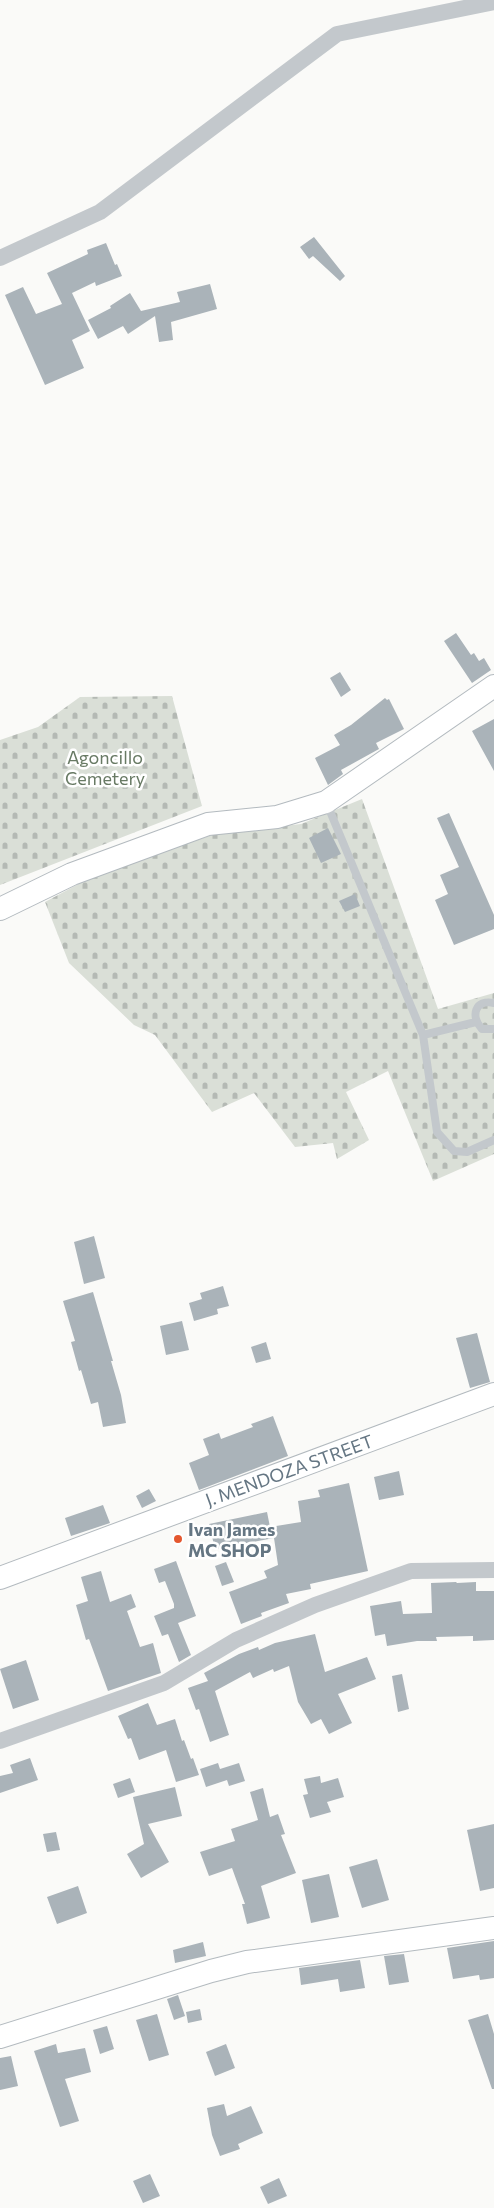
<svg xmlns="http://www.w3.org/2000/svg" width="494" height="2208" viewBox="0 0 494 2208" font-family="Commissioner,sans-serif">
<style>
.cemetery{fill:url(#cemetery-stones)}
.building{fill:#aab3b9}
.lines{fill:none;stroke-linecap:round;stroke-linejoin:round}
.secondary-casing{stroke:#b3babf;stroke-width:24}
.lane{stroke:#c3c8cc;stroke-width:8}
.street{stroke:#c3c8cc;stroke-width:16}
.secondary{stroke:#fff;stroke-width:22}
.poi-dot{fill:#e4572e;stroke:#fff;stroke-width:2}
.labels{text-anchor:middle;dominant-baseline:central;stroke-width:5;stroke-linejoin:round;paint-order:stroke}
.park-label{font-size:18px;fill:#687a64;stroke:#fff}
.street-label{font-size:18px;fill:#657683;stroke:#fff}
.poi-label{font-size:18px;font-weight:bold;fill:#657683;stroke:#fff;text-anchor:start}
</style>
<defs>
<pattern id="cemetery-stones" width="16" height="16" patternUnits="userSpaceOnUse" patternTransform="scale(1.25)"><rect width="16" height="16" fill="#dadfd7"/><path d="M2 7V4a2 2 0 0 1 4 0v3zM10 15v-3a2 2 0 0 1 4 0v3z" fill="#b4b9b4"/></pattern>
</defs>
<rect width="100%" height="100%" fill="#fafaf8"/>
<path class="cemetery" d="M172 696 202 806 0 885V740L38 727 80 697Z
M362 799 438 1009 494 993V1154L433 1181 388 1071 346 1092 369 1140 337 1159 333 1143 295 1147 254 1093 212 1112 155 1035 134 1025 69 963 45 902 99 873 215 834 301 824Z"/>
<path class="building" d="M314 237 345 276 340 281 313 256 309 259 300 247Z
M106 243 115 265 117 264 122 276 96 286 95 282 72 293 90 331 72 340 84 368 45 385 5 295 23 287 36 314 62 304 47 273 88 254 87 250Z
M210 284 217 309 171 322 173 340 159 342 155 316 128 334 123 326 98 339 88 320 111 308 110 306 130 293 141 311 180 302 177 292Z
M456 633 471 655 474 653 479 661 484 658 491 670 472 683 444 641Z
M340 672 351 690 341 697 330 678Z
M385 698 387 700 389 699 404 729 376 743 379 749 341 770 343 774 328 785 315 758 340 745 334 735 351 725Z
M494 719V771L472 731Z
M449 813 494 915V929L454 945 435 900 448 894 440 875 459 867 437 818Z
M328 828 341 854 321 863 309 838Z
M355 894 360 906 345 912 339 901Z
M94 1236 105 1278 84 1284 74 1242Z
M223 1286 229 1306 217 1309 218 1314 194 1321 189 1303 202 1299 200 1293Z
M93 1292 113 1361H111L121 1395 126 1423 103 1427 98 1402 91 1404 81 1370 79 1371 71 1342 75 1341 63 1301Z
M182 1321 189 1350 166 1355 160 1326Z
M477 1333 490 1382 470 1388 456 1338Z
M266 1342 271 1359 256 1363 251 1347Z
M273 1416 288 1456 199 1490 189 1463 209 1455 203 1439 219 1433 221 1439 253 1427 251 1424Z
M399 1471 404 1495 379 1500 374 1477Z
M349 1483 368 1571 310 1584 311 1589 286 1594 289 1603 261 1613 262 1616 241 1624 229 1592 267 1578 264 1571 278 1565 274 1538 215 1549 209 1524 267 1512 270 1527 301 1522 298 1501 320 1497 318 1490Z
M149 1489 156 1501 142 1508 136 1496Z
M103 1505 110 1523 71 1536 65 1518Z
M176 1561 196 1616 178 1623 191 1655 179 1662 168 1634 162 1636 154 1616 174 1608V1604L165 1581 159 1583 154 1569Z
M226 1562 234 1582 222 1586 215 1566Z
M101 1571 110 1602 131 1594 136 1607 127 1611 140 1647 153 1643 161 1673 108 1691 89 1639 86 1640 76 1605 88 1601 81 1577Z
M456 1582 457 1583 476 1582V1591H494V1640L473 1641V1636L436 1637 437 1641H417L387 1646 385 1634 375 1636 370 1606 401 1601 403 1614 432 1613 431 1583Z
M315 1634 325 1672 367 1657 376 1679 338 1694 352 1723 329 1734 321 1719 311 1724 298 1702 289 1666 274 1672 273 1669 253 1678 250 1672 215 1691 229 1735 210 1742 199 1709 196 1710 188 1688 208 1681 204 1673 239 1654 258 1647 259 1650 275 1643Z
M26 1660 39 1700 13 1709 0 1669Z
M402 1674 409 1709 398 1712 392 1676Z
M148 1703 157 1725 175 1719 182 1741 184 1740 191 1759 193 1758 199 1775 176 1782 166 1750 139 1760 131 1738 128 1739 118 1716Z
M30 1758 38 1780 0 1793V1776L13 1773 10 1765Z
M218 1763 220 1769 239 1763 245 1781 229 1786 227 1780 206 1787 200 1769Z
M320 1776 321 1783 338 1778 344 1797 327 1802 331 1812 310 1818 303 1795 308 1794 304 1779Z
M130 1778 135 1792 118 1798 113 1784Z
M175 1787 182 1816 148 1824 169 1862 141 1878 127 1854 144 1844 133 1797Z
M263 1788 270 1817 278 1814 285 1834 281 1835 296 1873 261 1886 270 1918 247 1924 242 1904H245L232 1868 209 1876 200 1852 235 1841 231 1829 258 1820 250 1792Z
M494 1824V1888L480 1891 467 1830Z
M56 1832 60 1850 47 1852 43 1834Z
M377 1859 389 1900 362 1908 349 1867Z
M329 1874 339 1917 311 1923 302 1880Z
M78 1886 87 1913 57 1924 47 1897Z
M494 1941V1978L480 1980 479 1975 453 1979 447 1948Z
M203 1942 206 1956 175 1963 173 1950Z
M404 1954 409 1982 389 1985 384 1956Z
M360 1960 365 1988 340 1992 338 1979 301 1985 299 1968Z
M178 1995 185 2016 174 2020 167 1999Z
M200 2009 202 2020 188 2023 186 2012Z
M157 2014 169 2055 149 2061 136 2020Z
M488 2014 494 2034V2089H492L468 2020Z
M107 2026 114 2049 100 2054 93 2030Z
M56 2044 58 2053 85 2048 91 2072 65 2079 79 2121 60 2127 34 2051Z
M226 2044 235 2068 215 2076 206 2052Z
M11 2056 18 2086 0 2090V2058Z
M224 2104 227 2116 251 2106 263 2133 238 2144 240 2149 220 2156 212 2135 207 2108Z
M150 2174 160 2196 143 2203 133 2181Z
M279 2178 287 2196 268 2204 260 2187Z"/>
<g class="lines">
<g class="secondary-casing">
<path id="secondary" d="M0 909 72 874 208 824 277 817 326 802 494 686
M0 1578 494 1394
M0 2037 211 1971 247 1962 494 1928"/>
</g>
<path class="lane" d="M327 804 423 1035 437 1132 454 1151 467 1152 494 1140
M494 1003C475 999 470 1016 482 1029H494
M423 1035 476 1022"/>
<path class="street" d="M0 258 100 212 337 34 494 2
M0 1741 164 1683 236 1640 315 1605 411 1571 494 1570"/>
<use href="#secondary" class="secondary"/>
</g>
<circle class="poi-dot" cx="178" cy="1539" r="5"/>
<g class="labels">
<g class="park-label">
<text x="105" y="757">Agoncillo<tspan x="105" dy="21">Cemetery</tspan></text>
</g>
<g class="street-label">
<text transform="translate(289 1470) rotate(-20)">J. MENDOZA STREET</text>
</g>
<g class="poi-label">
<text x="188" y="1529">Ivan James<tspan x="188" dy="21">MC SHOP</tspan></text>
</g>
</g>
</svg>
